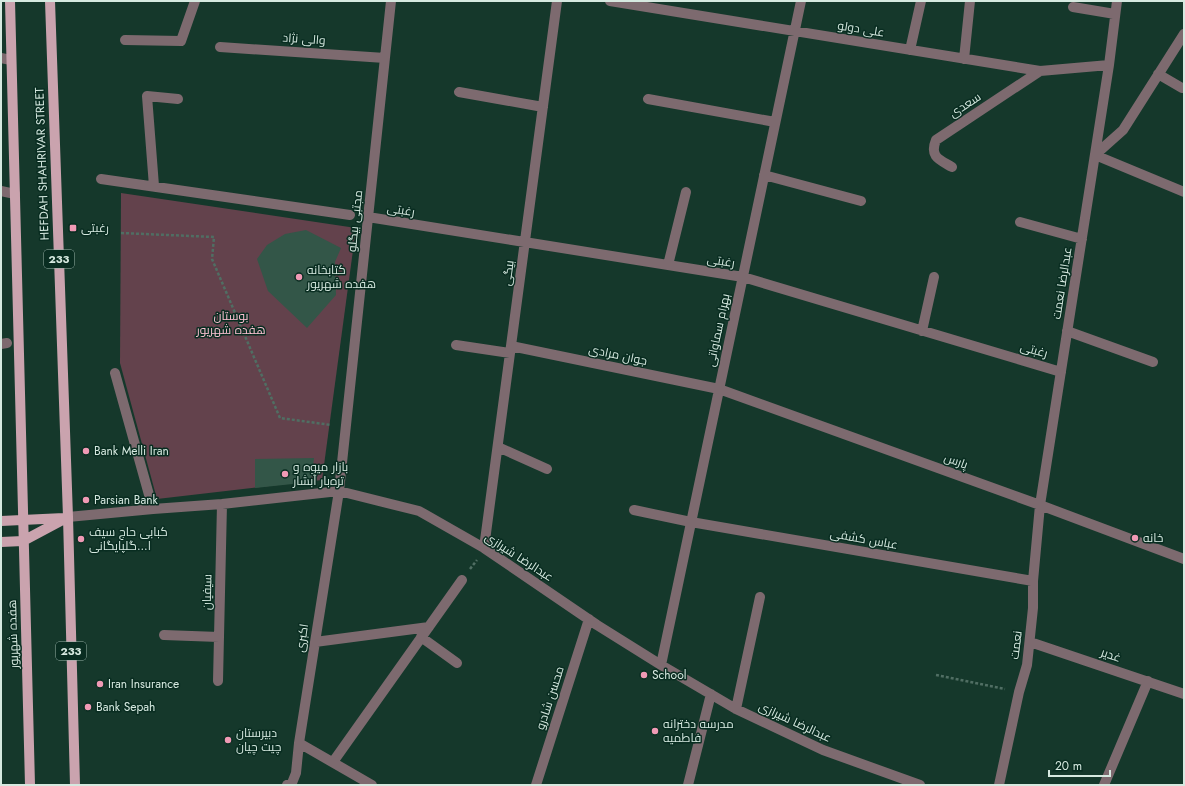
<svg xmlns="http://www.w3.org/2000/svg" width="1185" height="786" viewBox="0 0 1185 786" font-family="Jost,Cairo,sans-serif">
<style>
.green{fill:#63424c}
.building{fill:#335648}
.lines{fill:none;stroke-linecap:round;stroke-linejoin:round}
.path{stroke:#506e63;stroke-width:2.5;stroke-dasharray:3 2;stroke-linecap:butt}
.minor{stroke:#7d6a6f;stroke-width:10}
.major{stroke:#caa3ae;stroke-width:10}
.poi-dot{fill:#f09ab5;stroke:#092d21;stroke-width:1.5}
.labels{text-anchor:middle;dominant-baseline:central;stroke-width:3;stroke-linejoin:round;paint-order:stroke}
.shield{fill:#092d21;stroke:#98b1a7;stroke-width:1}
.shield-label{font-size:11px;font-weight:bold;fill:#d6e9e0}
.street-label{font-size:12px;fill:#d6e9e0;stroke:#092d21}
.poi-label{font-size:12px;fill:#d6e9e0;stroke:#092d21;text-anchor:start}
.park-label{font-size:12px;fill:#fcc1d2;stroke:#092d21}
</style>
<rect width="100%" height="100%" fill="#15382b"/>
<path class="green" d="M121 193 356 228 322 480 157 499 120 363Z"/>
<path class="building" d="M306 230 341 248 335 262 336 295 307 328 268 291 257 259 267 245 285 234Z
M314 458 311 482 255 488V459Z"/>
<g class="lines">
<path class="path" d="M121 233 214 237 212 259 280 418 331 425
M470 569 477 560
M936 675 1005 689"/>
<path class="minor" d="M610 1 1040 71 1109 65
M1073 7 1115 14
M1184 34 1123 130 1095 155 1184 192
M125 40 181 41 195 1
M220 47 385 58
M910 50 921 1
M1 58 11 60
M964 59 970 1
M1158 74 1182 88
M459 92 543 107
M648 99 775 122
M952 167C940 160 929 157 936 140L1040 71
M764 175 861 201
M101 179 350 215
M154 186 147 96 178 99
M1 191 15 194
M368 217 743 277 1061 372
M1020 222 1082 239
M668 265 686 192
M922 331 934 277
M1067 331 1153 362
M1 344 7 343
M456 345 510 353
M511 346 719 389 1040 505 1184 559
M115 373 153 509
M498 447 547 469
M634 510 691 522 1033 581
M68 517 153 509 222 504 339 491 419 511 484 548 597 625 661 665 736 709 823 750 920 785
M484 548 557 1
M164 635 219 637
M421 637 457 663
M315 642 429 627
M1030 642 1184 694
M661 665 801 1
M218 681 222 504
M736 709 760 597
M299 743 372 785
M333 762 462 580
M287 785 292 783 296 773 299 743 339 491 391 1
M536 785 589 619
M688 785 711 694
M999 785 1019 692 1027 665 1033 608V581L1040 505 1109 65 1117 1
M1104 785 1148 681"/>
<path class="major" d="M10 1 30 785
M50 1 68 517 75 785
M1 521 64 518
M1 542 23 541 68 517"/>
</g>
<g class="poi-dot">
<rect x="69" y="224" width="8" height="8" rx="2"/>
<circle cx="299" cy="277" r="4"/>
<circle cx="86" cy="451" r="4"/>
<circle cx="285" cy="474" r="4"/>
<circle cx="86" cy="500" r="4"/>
<circle cx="1135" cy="538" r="4"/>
<circle cx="81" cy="539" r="4"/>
<circle cx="644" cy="675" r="4"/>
<circle cx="100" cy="684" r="4"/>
<circle cx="88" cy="707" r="4"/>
<circle cx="655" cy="731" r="4"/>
<circle cx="228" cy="740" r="4"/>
</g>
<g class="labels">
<g class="shield">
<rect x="44" y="250" width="30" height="18" rx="3"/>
<rect x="56" y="642" width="30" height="18" rx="3"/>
</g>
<g class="shield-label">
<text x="59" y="259">233</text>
<text x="71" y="651">233</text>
</g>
<g class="street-label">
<text transform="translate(861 29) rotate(9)">علی دولو</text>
<text transform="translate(304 39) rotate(4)">والی نژاد</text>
<text transform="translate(965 105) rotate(-33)">سعدی</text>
<text transform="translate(42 164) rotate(-92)">HEFDAH SHAHRIVAR STREET</text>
<text transform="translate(401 210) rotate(9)">رغبتی</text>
<text transform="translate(355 221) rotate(-84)">مجتبی بیگلو</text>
<text transform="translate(721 261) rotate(9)">رغبتی</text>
<text transform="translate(508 273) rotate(-82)">بیگی</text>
<text transform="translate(1062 283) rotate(-81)">عبدالرضا نعمت</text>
<text transform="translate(718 330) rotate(-78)">بهرام سماواتی</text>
<text transform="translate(1034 350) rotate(16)">رغبتی</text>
<text transform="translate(618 355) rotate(12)">جوان مرادی</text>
<text transform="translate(956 461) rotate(20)">پارس</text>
<text transform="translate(864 539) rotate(10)">عباس کشفی</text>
<text transform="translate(519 557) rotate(33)">عبدالرضا شیرازی</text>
<text transform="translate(207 592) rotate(-89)">سیفیان</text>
<text transform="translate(13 634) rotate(-92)">هفده شهریور</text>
<text transform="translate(302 638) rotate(-81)">اکبری</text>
<text transform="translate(1016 645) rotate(-83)">نعمت</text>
<text transform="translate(1111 655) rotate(19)">غدیر</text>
<text transform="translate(550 698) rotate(-72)">محسن شادرو</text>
<text transform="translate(795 722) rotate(25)">عبدالرضا شیرازی</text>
</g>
<g class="poi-label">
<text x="81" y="228">رغبتی</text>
<text x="307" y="270">کتابخانه<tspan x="307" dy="14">هفده شهریور</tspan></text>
<text x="94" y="451">Bank Melli Iran</text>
<text x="293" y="467">بازار میوه و<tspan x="293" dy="14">تره‌بار آبشار</tspan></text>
<text x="94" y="500">Parsian Bank</text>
<text x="89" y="532">کبابی حاج سیف<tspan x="89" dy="14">ا...گلپایگانی</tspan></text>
<text x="1143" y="538">خانه</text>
<text x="652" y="675">School</text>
<text x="108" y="684">Iran Insurance</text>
<text x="96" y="707">Bank Sepah</text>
<text x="663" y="724">مدرسه دخترانه<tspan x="663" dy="14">فاطمیه</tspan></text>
<text x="236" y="733">دبیرستان<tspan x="236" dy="14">چیت چیان</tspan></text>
</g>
<g class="park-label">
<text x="231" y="316">بوستان<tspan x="231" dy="14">هفده شهریور</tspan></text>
</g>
</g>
<rect width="1185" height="786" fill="none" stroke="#d6e9e0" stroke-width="4"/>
<path d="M1049 770v6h61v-6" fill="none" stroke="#d6e9e0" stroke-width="2"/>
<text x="1055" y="770" font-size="12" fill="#d6e9e0" stroke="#092d21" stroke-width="3" paint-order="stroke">20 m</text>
</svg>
